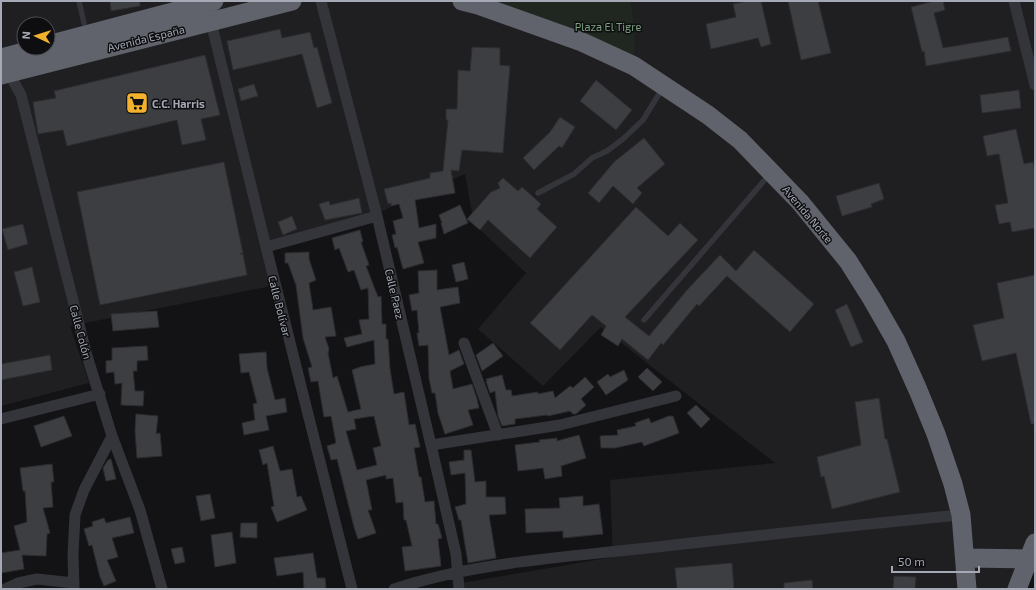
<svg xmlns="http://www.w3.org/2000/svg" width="1036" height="590" viewBox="0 0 1036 590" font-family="'Exo 2',sans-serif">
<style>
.built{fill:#1f1f22;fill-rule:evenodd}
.green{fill:#1f2720}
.building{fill:#3d3e42;stroke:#2d2d31;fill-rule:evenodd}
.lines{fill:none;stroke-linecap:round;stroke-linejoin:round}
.lane{stroke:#34353a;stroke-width:5.5}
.street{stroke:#34353a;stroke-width:11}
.highway{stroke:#60636b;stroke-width:19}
.labels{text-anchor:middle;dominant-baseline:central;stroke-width:3;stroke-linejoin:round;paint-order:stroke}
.park-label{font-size:11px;fill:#7ba07e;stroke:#0e0e10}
.street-label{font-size:11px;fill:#a4a9b5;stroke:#0e0e10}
.poi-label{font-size:11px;font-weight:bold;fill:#a4a9b5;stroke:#0e0e10;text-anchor:start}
</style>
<rect width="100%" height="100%" fill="#131315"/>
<path class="built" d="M1 1H1035V532L1012 589H462V583L613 557 610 480 775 463 601 327 543 386 478 329 526 273 474 224 465 174 380 212 261 246 271 286 70 326 89 383 1 406ZM24 24H48V48H24Z"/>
<path class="green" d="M476 1H630L635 30 634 66Z"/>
<path class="building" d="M110 1H140V6L111 11Z
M747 1H761L771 44 761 47 758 38 711 49 706 24 736 17 733 4Z
M788 1H818L831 53 801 60Z
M934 1H943L945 10 934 13 943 48 1008 37 1011 51 926 66 924 51 922 52 911 7Z
M280 29 282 38 310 32 314 48 317 47 332 103 317 108 302 54 233 70 227 41Z
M472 47 500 48V65L510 66 503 153 462 150 459 171 451 170 455 193 415 200 419 228 436 224V238L418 242 424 263 403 269 397 247 395 248 392 235 396 234 393 221 403 218 399 204 391 206V203L388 204 384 189 430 178V173L443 171 448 120H446V109H457L458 70 470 71Z
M205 55 220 115 201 119 206 140 182 145 177 120 67 146 63 130 38 134 33 102 56 98 54 91Z
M596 80 632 110 616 130 580 101Z
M254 84 258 96 241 101 238 89Z
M1019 90 1021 108 982 113 980 95Z
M560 117 575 127 562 148 559 146 534 170 523 158 550 132Z
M1016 129 1024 164 1033 162 1035 172V228L1012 232 1010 222 999 224 995 205 1008 203 999 154 987 156 983 136Z
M644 138 665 164 637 188 642 193 633 204 613 186 599 203 588 193 614 162Z
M224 162 243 253 240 254H243L247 275 100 305 77 192Z
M503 178 518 191 522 187 541 204 537 209 557 227 530 258 488 220 480 230 467 219 491 192 500 188 498 183Z
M879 183 884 199 871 204 872 207 842 216 836 196Z
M359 198 362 213 325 220 319 204 329 201 330 205Z
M460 205 468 223 444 234 441 223H442L439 215Z
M636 207 668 236 680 223 698 240 625 317 649 336 687 290 720 255 736 271 754 250 814 304 790 332 727 276 699 306 697 304 663 345 661 343 648 360 622 339 618 346 601 335 606 326 592 315 560 350 530 323Z
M292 216 297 229 283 235 278 222Z
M23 224 28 244 8 250 2 229Z
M360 230 363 242H361L369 265 366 266 378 297 381 296 382 324H386V339H388L390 369 394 394 404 392 409 425 415 424 420 447 414 448 419 477H421L425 502 434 501 436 524H438L442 538 438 539 441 566 405 571 402 547 412 546 406 520H404L403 502 396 503 393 478 386 479V475L366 480 372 510H368L376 533 358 539 354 527 337 459 331 460 327 446 336 443 331 416 324 417 318 381 311 382 308 368 312 367 303 338 296 285 288 263H285V253L309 252V259L316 280 309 283 313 310 331 307 336 336 325 337 329 349 328 353 333 378 337 376 348 412 361 409 352 370 360 367 375 364 374 340 347 347 344 338 362 334 359 320 369 319 368 288 361 290 354 270 348 272 339 248 335 250 332 238ZM374 416 381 446 373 448 377 465 357 470 346 431 356 429 354 419Z
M464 262 468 279 456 282 452 265Z
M32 267 40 302 23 306 14 272Z
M437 270V290L458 287 460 303 440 307 449 355 459 350 464 364 450 371 453 389 472 384 477 399 479 408 468 410 473 425 445 434 438 413 435 393H432L429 378 428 345 419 346 417 333H419L417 310 412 311 409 295 419 293 418 271Z
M1035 275V424H1031L1016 353 982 361 973 325 1004 318 997 283Z
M847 304 863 342 851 347 835 310Z
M157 311 159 327 113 331 111 314Z
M493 343 503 356 482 371 476 355Z
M147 346 148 360 137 361V371H133L135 391H144L143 406 121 405 122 383 115 384 114 372 106 373V361L112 360V348Z
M266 352 267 368 275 400 285 398 287 412 266 416 269 430 244 435 242 423 255 420 253 404 257 403 249 372 241 373 239 354Z
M50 355 52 370 1 380V364Z
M647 368 662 382 653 391 638 377Z
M624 370 628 380 606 395 597 382 608 374 610 377Z
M502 375 506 390H511L512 396 538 392V394L553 391 555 398 570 386 573 388 585 377 594 387 581 399 586 405 576 414H573L570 411 548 416 547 415 515 419V424L502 426 498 416 495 391 490 393 486 381H487L486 379Z
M879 398 885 439H887L900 492 832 509 824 476 821 477 817 457 861 445 855 402Z
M696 405 710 419 701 428 687 413Z
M136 414 158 416 156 434 160 433 162 456 137 458 135 431Z
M64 416 72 436 41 447 34 426Z
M669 416H673L679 433 644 446 642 442 615 448H601L600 436 618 435 617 430 636 426 635 423 649 418 651 423Z
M579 435 586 458 561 466 562 476 545 479 543 468 518 471 515 445 540 442 539 440 557 438V441Z
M273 446 280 471 292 469 297 497 301 496 307 510 277 522 271 507 274 506 267 463 263 465 259 450Z
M464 450H471L475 482 486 481V497H505L506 514 489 515 496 558 468 563 461 520H459L455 507 466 504 465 473 451 475 449 462 464 460Z
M111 459 116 479 106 481 103 468 108 460Z
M52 464 54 482H51L53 507 43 508 50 533 47 534 46 556 22 555 24 569 1 573V553L20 550 14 526 27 522 25 491H23L20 468Z
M210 494 215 518 201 521 196 496Z
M583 496V506L599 504 603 534 563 538V531L526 533 525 509 560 508 559 498Z
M130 517 134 533 112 538 118 557 107 560 116 581 104 586 100 577 92 545 89 546 84 529 93 526 92 522 104 518 106 523Z
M241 523H257V538L240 537Z
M232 532 236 563 215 567 211 535Z
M182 547 185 562 175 564 171 549Z
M313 553 317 578H325L326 589H304L303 572 277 576 274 558Z
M732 563 734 589H677L675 568Z
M894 576 916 577 915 589H893Z
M812 580 813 589H784V583Z"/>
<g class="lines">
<path class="lane" d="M79 1 84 23
M538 193 574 174 592 158 607 151 623 139 643 120 662 89
M644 320 769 175"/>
<path class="street" d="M321 1 377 216 431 445 456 554 459 589
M1014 1 1035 85
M211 22 266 247 352 589
M9 73 21 95 87 356 112 436 140 510 162 589
M266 247 377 216
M464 343 498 435
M1 419 100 394
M431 445 560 425 676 396
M5 589 18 583 37 579 74 583
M74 589 73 554 75 515 84 490 112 436
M394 589C473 563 556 558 638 549 746 537 853 525 961 515"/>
<path class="highway" d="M462 1 478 5 582 42 634 66 708 115 740 140 800 202 848 261 872 299 896 341 918 390 936 434 953 484 961 515 967 589
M48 45 214 1
M1 58 39 48
M1 75 292 1
M965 558 1028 559
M1017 589 1035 543"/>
</g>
<defs>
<g id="supermarket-square" transform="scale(1.15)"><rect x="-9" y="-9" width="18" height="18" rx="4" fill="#f2b22d" stroke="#0e0e10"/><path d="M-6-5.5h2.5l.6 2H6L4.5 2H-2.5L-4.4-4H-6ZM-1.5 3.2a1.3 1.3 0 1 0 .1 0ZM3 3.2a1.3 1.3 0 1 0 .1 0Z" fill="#111"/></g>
</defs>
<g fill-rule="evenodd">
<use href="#supermarket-square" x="137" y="103"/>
</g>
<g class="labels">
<g class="park-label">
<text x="608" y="26">Plaza El Tigre</text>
</g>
<g class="street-label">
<text transform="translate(146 38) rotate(-14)">Avenida España</text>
<text transform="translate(808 214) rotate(50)">Avenida Norte</text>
<text transform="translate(395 294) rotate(77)">Calle Paez</text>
<text transform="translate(280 306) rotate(76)">Calle Bolívar</text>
<text transform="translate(81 332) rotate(75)">Calle Colón</text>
</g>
<g class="poi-label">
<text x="152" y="103">C.C. Harris</text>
</g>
</g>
<rect width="1036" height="590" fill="none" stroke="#a4a9b5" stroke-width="4"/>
<g transform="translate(36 36) rotate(274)"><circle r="19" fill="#0e0e10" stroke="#4a4c52"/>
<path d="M0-3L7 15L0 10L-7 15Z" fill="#f2b22d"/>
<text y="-6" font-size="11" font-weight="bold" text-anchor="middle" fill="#a4a9b5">N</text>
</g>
<path d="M892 566v6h87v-6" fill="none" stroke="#a4a9b5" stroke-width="2"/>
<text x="898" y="566" font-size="12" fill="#a4a9b5" stroke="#0e0e10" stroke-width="3" paint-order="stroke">50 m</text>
</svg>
